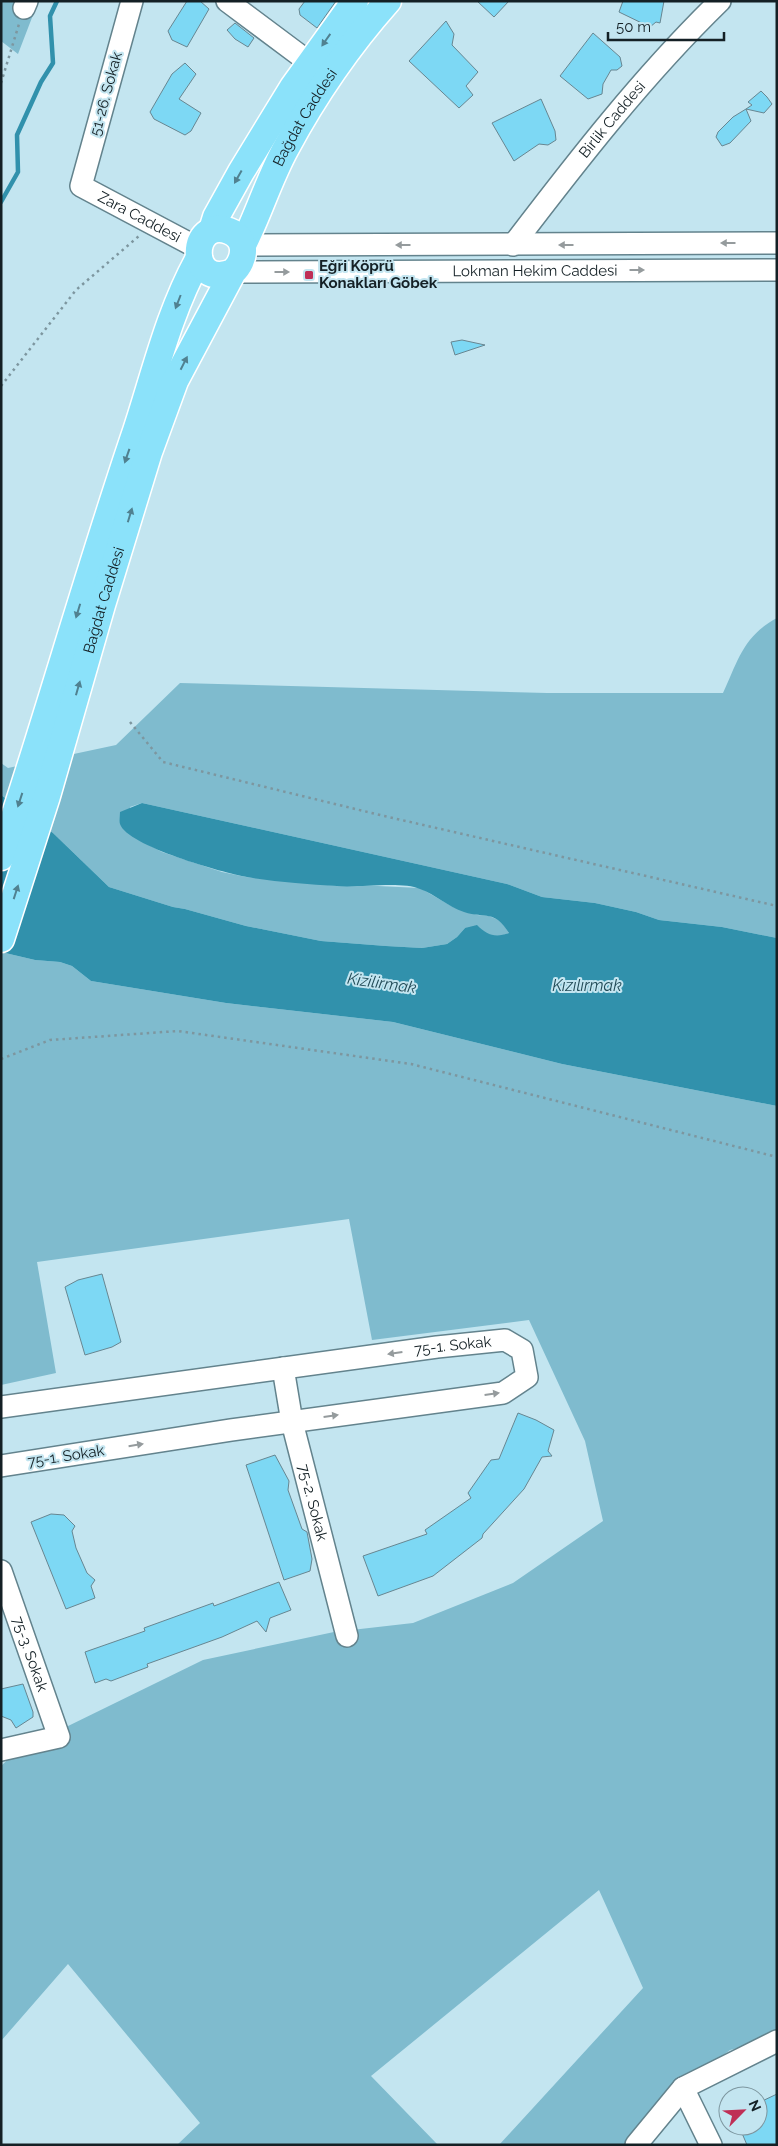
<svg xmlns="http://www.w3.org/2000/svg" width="778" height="2146" viewBox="0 0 778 2146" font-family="Raleway,sans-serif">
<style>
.green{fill:#7fbbce}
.water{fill:#3191ac}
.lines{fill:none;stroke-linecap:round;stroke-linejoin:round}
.stream{stroke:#3191ac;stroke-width:4.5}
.building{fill:#7dd8f4;stroke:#678691}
.minor-casing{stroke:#63838d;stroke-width:24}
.major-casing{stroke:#fff;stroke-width:29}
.path{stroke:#7d969f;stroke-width:2.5;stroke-dasharray:2.5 4;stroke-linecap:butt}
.minor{stroke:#fff;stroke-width:21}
.major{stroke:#8be2fa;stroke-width:26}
.oneway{fill:#508190}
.oneway2{fill:#959b9d}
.poi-dot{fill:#bf2f56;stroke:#c3e5f0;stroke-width:2}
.labels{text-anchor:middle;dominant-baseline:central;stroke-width:4;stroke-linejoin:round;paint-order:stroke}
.street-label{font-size:15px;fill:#142025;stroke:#c3e5f0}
.poi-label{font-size:15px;font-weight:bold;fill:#142025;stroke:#c3e5f0;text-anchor:start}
.water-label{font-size:16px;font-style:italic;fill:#214a56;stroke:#c3e5f0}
</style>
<rect width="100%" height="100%" fill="#c3e5f0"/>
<path class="green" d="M1 1 38 2 18 54 1 41Z
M777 618V938L722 927 659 920 636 912 595 903 542 897 507 884 142 803 130 807 139 840 162 852 222 872 246 877 338 886H378L420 888 453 907 477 915 489 916 501 921 509 933 498 937 465 928 457 937 447 944 422 948 386 946 321 941 246 926 185 909 173 907 109 887 53 833 1 795V763L8 768 116 745 180 683 547 693H723C738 661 743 636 777 618Z
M1 952 35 960 60 962 72 966 91 981 226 1003 393 1022 562 1064 777 1106V2038L730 2050 652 2109 627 2145H499L643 1988 599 1890 371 2076 438 2145H177L200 2123 68 1964 1 2041V1766L17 1751 203 1660 334 1632 413 1623 513 1583 603 1521 585 1441 529 1320 372 1340 349 1219 37 1262 56 1373 1 1385Z"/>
<path class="water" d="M1 795 53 833 109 887 173 907 185 909 246 926 321 941 386 946 422 948 447 944 457 937 465 928 477 925C487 935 495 938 509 933 494 909 486 919 464 912 448 907 435 894 420 889 402 881 359 888 337 886 307 884 276 882 247 877 224 873 127 846 120 824 119 821 120 816 120 812L142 803 507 884 542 897 595 903 636 912 659 920 722 927 777 938V1106L562 1064 393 1022 226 1003 91 981 72 966 60 962 35 960 1 952Z"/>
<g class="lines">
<path class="stream" d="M1 202 18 172 17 135 41 82 53 63 50 16 57 1"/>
</g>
<path class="building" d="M187 1H200L209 9 187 47 172 40 168 31Z
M305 1H336L317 28 300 15 299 9Z
M477 1H509L494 17Z
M623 1H664L660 23 656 22 650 27 619 12Z
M446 21 454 34 452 45 478 72 466 86 473 95 459 108 409 61Z
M235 23 254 38 248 47 235 39 227 30Z
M593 33 620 57 622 66 617 70H611L603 84 602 94 588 99 560 76Z
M185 63 196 74 179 99 201 113 191 131 185 135 154 119 150 112 172 74Z
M761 91 767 97 772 104 764 113 746 109 752 105 748 102Z
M541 99 555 131 556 140 548 145 539 144 514 161 492 123Z
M746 109 751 121 730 143 722 146 716 137 718 132 733 117Z
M462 340 485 345 455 355 451 342Z
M102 1274 121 1342 112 1347 85 1355 65 1287 78 1280Z
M518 1413 536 1420 554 1430 548 1451 552 1456 542 1457 524 1489 483 1534 482 1538 433 1576 378 1596 363 1556 427 1534 425 1530 471 1498 468 1493 491 1460 499 1459Z
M275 1455 289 1481 288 1490 302 1529 307 1532 312 1559 310 1571 284 1580 246 1465Z
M51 1514 64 1515 75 1526 72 1531 76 1548 87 1573 95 1580 91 1586 95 1598 66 1609 31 1522Z
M279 1582 291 1610 270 1618 266 1632 257 1621 222 1637 147 1664 148 1667 111 1681 106 1679 95 1683 85 1652 145 1631 144 1628 213 1603 214 1606Z
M23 1684 33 1712V1717L16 1728 11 1720 1 1716V1689Z
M777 2094V2145H747L739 2126H758V2103Z"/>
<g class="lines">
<g class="minor-casing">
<g id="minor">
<path id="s1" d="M132 1 81 186 198 248"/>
<path d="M227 1 310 63"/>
<path d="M24 8 27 1"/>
<path d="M243 245 777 243"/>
<path id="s2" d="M513 245C577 161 643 76 720 1"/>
<path id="s3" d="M233 272 777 270"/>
<path id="s4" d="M283 1368 292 1422 347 1636"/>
<path id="s5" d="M1 1407 437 1347 505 1340 522 1350 527 1377 503 1393 231 1430 1 1466"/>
<path id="s6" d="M1 1571 59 1737 1 1750"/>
<path d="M683 2088 711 2145"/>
<path d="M636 2145 683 2088 777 2041"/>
</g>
</g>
<g class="major-casing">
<g id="major">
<path d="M212 230 216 217 241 172 293 87 355 1"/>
<path id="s7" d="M243 245C259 213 269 179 286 148 314 96 349 45 388 1"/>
<path d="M1 857C48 716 88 572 136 431 155 373 169 312 199 258"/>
<path id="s8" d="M1 939 47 796 102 605 149 452 175 381 233 272C246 260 248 238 229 231 190 216 186 290 233 272"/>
</g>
</g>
<path class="path" d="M1 83 19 24
M1 386 76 290 139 236
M130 722 163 762 384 816 777 906
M1 1059 50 1040 178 1031 411 1064 777 1157"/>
<use href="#minor" class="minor"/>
<use href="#major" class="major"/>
</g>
<defs><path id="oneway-solid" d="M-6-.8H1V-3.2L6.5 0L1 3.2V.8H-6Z" transform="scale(1.25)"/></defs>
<g class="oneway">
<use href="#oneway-solid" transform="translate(326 40) rotate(125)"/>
<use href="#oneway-solid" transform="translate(238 177) rotate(119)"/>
<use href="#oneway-solid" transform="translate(178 302) rotate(111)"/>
<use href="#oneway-solid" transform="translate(184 363) rotate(-63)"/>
<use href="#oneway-solid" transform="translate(127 456) rotate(109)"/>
<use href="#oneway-solid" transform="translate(130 515) rotate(-73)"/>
<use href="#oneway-solid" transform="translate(78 611) rotate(107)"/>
<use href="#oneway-solid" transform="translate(78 688) rotate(-74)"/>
<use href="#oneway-solid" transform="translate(20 800) rotate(108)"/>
<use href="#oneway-solid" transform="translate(16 892) rotate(-72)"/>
</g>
<g class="oneway2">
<use href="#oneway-solid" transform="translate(728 243) rotate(180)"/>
<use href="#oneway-solid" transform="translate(403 245) rotate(-180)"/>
<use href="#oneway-solid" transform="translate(566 245) rotate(180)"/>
<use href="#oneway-solid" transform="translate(637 270)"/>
<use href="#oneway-solid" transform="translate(282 272)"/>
<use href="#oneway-solid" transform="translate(395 1353) rotate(172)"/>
<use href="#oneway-solid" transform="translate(492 1394) rotate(-8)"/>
<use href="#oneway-solid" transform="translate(331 1416) rotate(-8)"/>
<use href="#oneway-solid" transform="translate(136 1445) rotate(-9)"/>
</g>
<rect class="poi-dot" x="304" y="270" width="10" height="10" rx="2.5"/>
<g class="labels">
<g class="street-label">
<text transform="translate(106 94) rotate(-75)">51-26. Sokak</text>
<text stroke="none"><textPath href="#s7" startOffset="142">Bağdat Caddesi</textPath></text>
<text stroke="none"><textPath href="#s2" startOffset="160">Birlik Caddesi</textPath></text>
<text stroke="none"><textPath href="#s1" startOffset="258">Zara Caddesi</textPath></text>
<text stroke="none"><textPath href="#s3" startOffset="302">Lokman Hekim Caddesi</textPath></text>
<text stroke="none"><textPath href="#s8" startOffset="354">Bağdat Caddesi</textPath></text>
<text stroke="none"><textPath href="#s5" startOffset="456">75-1. Sokak</textPath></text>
<text transform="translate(66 1456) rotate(-9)">75-1. Sokak</text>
<text stroke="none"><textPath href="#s4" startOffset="138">75-2. Sokak</textPath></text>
<text stroke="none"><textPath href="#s6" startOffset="88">75-3. Sokak</textPath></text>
</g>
<g class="poi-label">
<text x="319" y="266">Eğri Köprü<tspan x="319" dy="17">Konakları Göbek</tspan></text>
</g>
<g class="water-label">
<text transform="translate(382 983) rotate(8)">Kizilirmak</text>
<text x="587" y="985">Kızılırmak</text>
</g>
</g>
<rect width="778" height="2146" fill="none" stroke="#142025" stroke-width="5"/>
<g transform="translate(743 2111) rotate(66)"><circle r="24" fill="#c3e5f0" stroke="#7d969f"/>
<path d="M0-4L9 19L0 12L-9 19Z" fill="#bf2f56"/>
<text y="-8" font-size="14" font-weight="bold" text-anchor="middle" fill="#142025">N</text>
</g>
<path d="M608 32v8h116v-8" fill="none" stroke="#142025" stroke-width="2.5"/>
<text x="616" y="32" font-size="15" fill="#142025" stroke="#c3e5f0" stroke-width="4" paint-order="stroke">50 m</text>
</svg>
